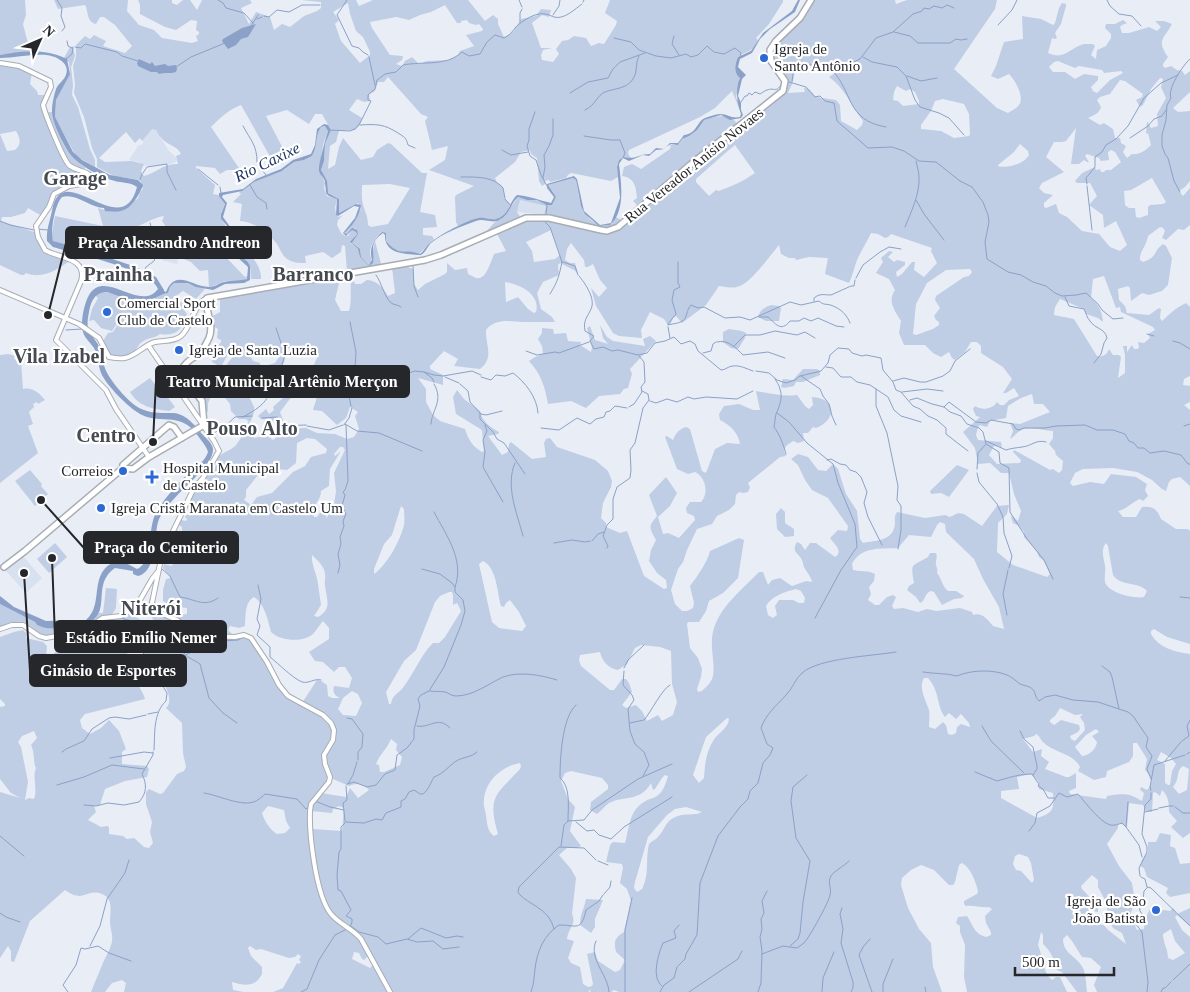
<svg xmlns="http://www.w3.org/2000/svg" width="1190" height="992" viewBox="0 0 1190 992" font-family="Georgia,serif">
<style>
.built{fill:#d8e1ef}
.green{fill:#bfcde5;fill-rule:evenodd}
.water{fill:#8ba1c7}
.lines{fill:none;stroke-linecap:round;stroke-linejoin:round}
.stream{stroke:#8ba1c7;stroke-width:1}
.secondary-casing{stroke:#a8adb4;stroke-width:6}
.primary-casing{stroke:#a8adb4;stroke-width:8}
.secondary{stroke:#fff;stroke-width:4}
.primary{stroke:#fff;stroke-width:5}
.poi-dot{fill:#2c68d6;stroke:#fff;stroke-width:2}
.labels{text-anchor:middle;dominant-baseline:central;stroke-width:4.5;stroke-linejoin:round;paint-order:stroke}
.poi-label{font-size:15px;fill:#26272a;stroke:#fff;text-anchor:start}
.street-label{font-size:15px;fill:#26272a;stroke:#fff}
.water-label{font-size:16px;font-style:italic;fill:#1a3464;stroke:#fff}
.district-label{font-size:20px;font-weight:bold;fill:#464a51;stroke:#fff}
.leader{fill:none;stroke:#26272a;stroke-width:2}
.callout-dot{fill:#26272a;stroke:#fff;stroke-width:2}
.callout{fill:#26272a;stroke:#26272a;stroke-width:2}
.callout-label{font-size:16px;text-anchor:middle;font-weight:bold;fill:#fff}
</style>
<rect width="100%" height="100%" fill="#e9eef6"/>
<path class="built" d="M151 129H155L169 151 175 156 177 161 171 164 150 166 141 165 140 162 129 160 138 146 143 144V140Z
M520 200 546 206 544 215 517 212Z
M164 226 184 227 177 264 162 260Z
M22 555 42 578 26 593 4 569Z"/>
<path class="green" d="M0 0H25L26 15 23 24 30 51 0 55Z
M54 0H128L127 11 139 25 154 30 162 38 192 43 198 41 196 36 199 34V32L196 30 197 21 191 20 176 30 165 27 140 14V5L138 0H172V3L177 5 183 0H190L197 10 202 0H250L252 3 241 8 249 24 256 12 270 17 274 30 282 24 290 27 304 16 317 11 321 8V2L301 0H356L359 6 373 0H468L485 21 493 15 498 19V24L504 37 513 32 521 19 536 16 541 9 551 10 549 17 542 15 532 23 541 48H552L543 50 541 55 542 60 553 62 559 54 556 49 562 41 568 40 574 36 586 38 591 46 599 43 604 44 616 25 617 21 605 13 610 0H783V2L769 24 756 38 758 40C750 55 749 49 738 57 735 65 733 73 740 78L736 98 739 102V108L732 91 715 108 700 117 629 150 628 153 631 159 624 157 619 160 617 167 618 177 611 181 571 173 568 175 566 178 550 182 549 180 545 181V184L542 186 539 181 537 158 531 154 530 150 521 152 515 162 495 178 497 182 503 187 505 199 510 204C502 228 492 215 477 219 471 220 465 224 458 226L456 222 455 197 456 195 474 186 429 170 445 160 448 146 432 150 426 125 425 121 428 117 421 114 388 77 384 82H378L375 91 369 94 370 101 364 102 357 99 349 110 362 118 360 125 355 130 339 131 336 142 330 146 328 169 335 165 339 147 343 138 361 160 373 157 377 150 388 143 391 144 422 173H427L420 212 435 215 437 227 423 228V235L432 236 434 239 419 254C404 247 403 261 386 241V234L381 232C376 237 371 243 370 252 370 258 373 259 370 265L361 257 360 249 352 243 358 234 355 228 347 234H344L345 231 349 229 361 209 358 203 339 213V199L327 192 321 170 324 161 325 144 331 130 322 114H315L309 124 287 110 266 116 288 158 272 160 241 105C228 110 220 118 211 127L241 171 237 173 236 170H227L220 174 215 168 196 166V168L215 185 213 194 219 195 225 203C224 207 221 211 221 215 221 223 228 226 229 234H222L220 251 245 277 247 276 248 278C241 282 233 280 226 281 219 282 216 286 209 287L208 270 200 271 191 262 181 258 180 252 186 227H166L162 221 164 216C152 217 101 245 95 253 85 249 59 245 52 240V233L55 216 103 226 98 208 112 212 125 209 138 198 140 192 143 189 140 180 114 176 97 167V159L92 148 84 117 74 93 75 85 73 66 76 57V45L85 36 90 39 94 35 106 41 103 46 125 53 132 46 115 25 104 17H100L96 24C86 21 89 13 85 5L58 9ZM348 3 350 14 356 31 363 37 370 52V55L360 63 341 41 335 24 339 20 333 12ZM445 5 457 23H461V21L467 20 469 23 476 25 479 24 483 29 482 31 466 35 474 46 460 51 458 55 449 60 427 61 419 64 412 57 405 61 402 66 396 64 402 60 403 56 390 55 372 28 370 22 396 17 409 20 420 15 431 12ZM152 129 156 130C163 146 177 144 181 154L176 156 178 164C164 163 156 173 144 176L141 171 144 164 132 161 105 162 99 158 126 132 135 143 140 138 142 141ZM390 184 410 188 388 224 371 227 368 225C368 218 366 214 364 208 361 200 362 193 362 185Z
M813 0H895L896 4 907 0H997L995 9 954 69 997 108 1008 113C1011 111 1017 108 1019 105 1025 97 1015 80 1009 74L998 79 991 76 996 66 1004 42 1023 39 1022 16 1041 19 1053 25 1055 23 1059 8 1062 3 1066 4V6L1061 24 1055 33 1057 38 1055 39 1052 38 1048 53C1064 61 1071 47 1084 44 1087 44 1090 44 1093 44L1095 46 1091 55 1096 59 1097 50 1106 46 1111 38V34L1105 28 1106 24H1115L1123 20 1127 23 1122 25 1120 27 1122 33H1129L1149 27 1157 31 1161 27 1155 21H1164L1172 24C1164 39 1156 40 1168 57L1163 64V66L1165 68 1171 66 1177 70 1182 71 1185 75 1190 71V92L1173 108 1178 112 1190 111V181L1185 187 1179 191 1183 196 1190 188V225L1184 230 1178 229 1166 240 1162 238 1165 231 1163 228 1160 227 1148 236C1147 245 1139 252 1140 260L1143 262C1158 257 1153 251 1163 244L1166 246 1172 258 1168 285 1162 291 1149 295 1142 293 1131 301 1130 288 1128 286 1118 289 1119 300 1125 306 1127 313 1149 315 1159 308 1161 309 1160 318 1162 321C1172 312 1174 309 1186 303L1190 307V376L1184 379 1183 385 1190 386V402L1184 405 1190 410V486L1180 477 1172 479 1169 482 1166 491 1162 489 1152 480 1137 472 1113 468 1083 469 1075 473 1070 483 1073 486 1090 482 1104 484 1111 474 1136 477 1147 484 1145 490 1148 496 1143 501 1140 499C1131 503 1127 509 1118 511L1123 517H1136L1142 507C1153 506 1157 509 1161 519L1176 529H1188L1190 531V644L1167 637 1154 629 1151 631V634C1159 648 1175 652 1190 654V833L1183 838 1171 827 1177 821 1169 812C1169 805 1169 796 1162 790L1160 796 1155 792 1153 793 1152 812 1146 811 1143 805 1129 803 1127 827 1122 824H1118V828L1107 844 1119 866 1132 883 1135 901 1130 915 1137 930 1144 929 1145 919 1152 905 1155 913 1159 914 1163 910 1170 911 1173 908 1177 914 1190 908V926L1177 915 1175 917 1182 930 1190 937V992H1097L1094 985 1101 967 1091 958 1082 957 1072 941 1067 935 1063 939C1063 954 1077 956 1083 968 1086 975 1086 984 1087 992H1077L1062 972 1057 970C1055 960 1050 950 1043 944V935L1041 932 1038 945C1043 957 1042 971 1052 980L1056 977H1060L1067 992H967L964 977 965 945 960 932V926L956 923 958 917 967 916C973 925 974 934 986 937L991 935V932L986 923 985 916 992 909 989 907C981 908 974 905 966 906L964 904V901L977 894 978 892C976 882 971 868 962 863L959 865 955 882 953 885H949L934 870 921 865 911 870 902 878 901 885 908 908 919 929 931 943 933 967 942 992H619L614 990 611 992H590L591 989 588 992H391L360 936 332 913 326 905 316 871 312 829 342 831 344 808 339 806 333 809 332 813 311 811 313 802 321 793 346 797 350 788 358 798 369 790C365 784 356 782 349 786L331 778 326 756 332 744V723L302 703 317 680 321 681 327 685 328 696 332 698H340C335 696 332 692 334 686L349 688 352 678 345 667H339L334 672 323 662 315 661 309 652 329 639V628L323 621C319 625 317 630 313 634 303 643 280 641 271 632 268 621 265 604 254 597 244 603 246 616 245 626L239 628 230 626 228 630 233 635C222 633 210 638 200 635 192 633 179 621 172 616L187 614V608L172 606 163 601V590L166 579 171 578 163 568 164 564 172 566 185 533 182 531V527L179 525 181 520 186 521 187 519 185 517 190 508 188 504 193 491 208 472 212 474 216 465 214 463C219 453 226 453 234 447 239 443 239 438 245 435L241 427 249 422 246 419H239L231 411 230 404 225 398 235 390V379C232 377 229 377 227 375 221 368 231 360 234 355L227 356 222 365H217L212 362 211 356 221 342V340L217 338 218 329 213 326 211 317 220 312V300L223 298H229L230 294 323 278 329 283H339L335 300 341 311H349C352 300 350 291 351 280L353 279 355 284H361L367 280C378 281 382 287 388 296L395 293 392 267 408 264V267L413 269 414 284 418 290 425 284 445 274 447 272V263L455 270 467 268 468 274C471 275 473 277 476 278 486 281 491 261 494 254L506 251 496 232 518 222 537 218 608 231 627 218 781 94 786 78 773 63 772 51 776 45 803 17ZM1058 61 1075 68 1079 66 1102 70 1104 73 1121 71 1123 73 1110 80 1097 93 1093 91 1091 87 1098 80V76L1084 74 1075 79 1065 72H1053L1049 67 1054 62ZM802 65 837 68 838 71 829 77C845 88 851 106 863 121L862 125 857 130 841 121 840 105 836 100 816 97C812 93 810 88 804 88L805 92 788 93 793 82 795 68ZM1160 78 1163 79 1161 87 1166 98 1157 114 1158 126 1151 128 1147 121 1146 134 1148 133 1151 145C1146 150 1140 155 1132 154L1127 158 1123 152 1126 146 1121 143 1120 138H1115L1113 129 1104 123 1100 125 1088 118C1094 115 1099 114 1101 107L1097 100 1100 97 1110 94 1120 80 1125 81 1143 94 1142 97 1136 100 1140 107 1143 105 1151 89ZM897 86 906 91 910 89 915 92 919 101V104L903 106 898 101 893 100 894 92ZM943 99 964 104 969 114 970 134 969 136 954 138 941 131 921 129V125L931 111 935 101ZM1076 128 1071 164H1079L1084 160 1087 162H1089L1085 156 1087 154 1099 158 1101 161 1109 160 1108 152 1111 150 1115 152 1121 162 1111 170H1106L1104 172H1101L1100 169 1096 170 1095 167 1082 173 1075 181 1077 183H1090L1097 196 1089 205 1103 215 1104 228 1116 221 1127 245 1120 251 1110 247 1099 234 1082 231 1067 217 1059 213 1056 204 1046 208 1044 207V203L1053 195 1044 193 1039 188 1042 183 1064 172 1046 157 1054 142H1062L1066 141ZM1020 144 1028 151 1029 155C1024 164 1007 169 998 166V165L1014 152ZM735 145 755 173C744 181 732 186 719 191L716 190 709 196 696 182V179C709 168 721 156 735 145ZM1152 178 1166 202 1163 204 1150 205 1148 207V215L1139 218 1136 217 1135 208H1129L1125 205 1124 191 1131 190ZM551 230 560 255 555 259 534 262 532 251 526 242ZM871 233 878 234 885 238 888 237 891 234 932 248 931 251 937 263 924 277 914 270 915 262H912L902 274 897 277 896 272 905 265V262L897 260 894 262 888 257 893 252 889 251 881 258 883 262 876 273 889 279 895 290C887 301 895 311 901 321L899 333 904 345H925L933 353 941 357 949 352 952 358 955 360 965 352 971 342H977L981 346V353L1003 367 1012 379 1003 393H1006L1014 388 1019 396 1009 400 1004 405H1000L997 402C993 409 982 411 975 406L973 409 976 416 980 417 963 432 975 448 978 464 990 463 1001 473H1009L1014 494 1021 511 1018 521 1012 516 1011 517 1013 523 1019 526 1024 532V537L1036 550 1039 557 1044 561 1050 574 1047 577 1013 565 997 552 998 523 1007 514 1009 505 997 506 982 526 964 514 958 513 950 517 945 515 925 518 897 512C894 517 895 519 895 524 893 542 875 540 863 543L860 539 857 511 846 494 838 469 834 465H832L826 471 818 470 808 457 798 454 791 459 798 465 805 480 812 490 828 498 848 526 847 531 838 530 830 538C834 544 844 551 835 557L816 543H810L805 550 801 544 797 542C791 552 798 552 802 560 803 562 803 565 804 567 807 573 811 576 812 582L806 581 792 586 780 578 772 580 768 585 763 572H759L755 576C739 592 721 607 714 628 708 646 717 666 712 679 710 684 705 688 702 691L698 692 697 689 701 677 702 669 698 658 690 648 687 624 688 622H699L706 611 709 601 723 593 738 578 744 540 739 538 710 551C708 561 697 577 690 586L694 603 693 608 687 611H682L675 604 671 590 678 569 683 562 687 550 697 529 712 524 717 516 729 510 735 504 736 495 739 492 743 493 748 492 750 487 748 483 780 457 786 456 784 451 786 446 793 441 798 443 804 441 803 433H808L813 427 816 428C837 420 837 398 812 397L813 405 809 409 805 406 797 395C783 397 769 393 756 391L760 410H753L739 404 724 406 719 414 720 420C730 425 738 432 740 444L727 443 715 449 706 473 702 471 690 429 686 427C679 429 676 433 673 440L667 436 665 437 677 469 688 474 695 472C706 477 709 494 701 502H690L686 508 687 513 694 516 695 520 679 538 668 533 663 534 658 517 670 506 677 493 666 477 649 495 657 516C648 527 649 527 656 540L651 550 649 561 657 573 666 580 667 588 664 589 644 576 627 531 620 533 606 527V523L601 518 603 503 611 487 612 481 608 471 595 460 557 447 550 438 546 439 544 443 546 457 532 459 511 442 509 444 508 452 502 455 488 436 498 434 499 432C491 428 481 420 480 411L464 399 457 390 453 397 456 414 482 430 484 451 482 452C472 446 468 439 465 429L440 421 433 415 426 402V389L418 378 443 385V375L430 369V366L444 351 458 359 454 366 480 369C495 358 485 344 486 330 495 318 510 321 523 322 533 322 545 322 555 322L552 317 541 309 537 293 543 282 559 275 558 265 560 263 574 270 578 274 575 263H570L565 260 567 249 571 243 584 260 585 267H588L593 264 600 280 607 288 599 297 591 288 596 306 613 333 619 336 642 338 641 330 650 312 664 319 668 325H670L673 318 676 316 682 323 706 305 719 286C726 287 733 289 740 286 753 280 769 257 779 245L781 254 789 258H795L796 260 809 257 828 258 825 274 849 283C853 275 854 268 857 260 861 251 867 242 871 233ZM970 269 972 272 969 276 964 277 936 296 935 300 940 308 934 316 936 320 939 322V325L933 329 916 335 913 334 916 304 927 283 946 270ZM1104 276 1116 308 1120 307 1121 312 1153 327 1155 330 1148 334 1150 338 1144 343 1138 342 1139 347 1138 349H1134L1132 345 1127 352V346H1123L1125 355V373L1118 378 1121 357 1119 355H1113L1109 349C1107 355 1103 357 1097 356L1074 319 1054 315 1055 307 1060 299 1084 309 1086 314 1098 318 1103 322C1102 311 1099 305 1091 298L1093 279ZM505 282C519 284 541 294 536 312L534 313 528 309 518 297 506 302ZM289 348 296 355H298L302 349 311 350 318 356 311 371 302 373 304 377 313 380 320 387 313 410 322 411 337 425 346 418 350 407 358 412 355 416 359 429 354 437 347 439 335 434 317 433 306 428 289 429 278 432 275 439 272 440 269 435 254 438 253 430 246 427C251 422 255 414 254 407 252 402 250 400 249 395L266 381V378L270 377 272 372C284 364 285 366 285 351ZM271 349 280 356 275 363 265 366 266 371H264L260 367V363L253 361 249 353 259 354 260 357 266 355ZM1032 394 1034 404H1043L1050 412 1020 424 1010 423 1013 431 1010 439C1014 437 1016 433 1020 431 1027 425 1043 431 1053 431V438L1049 444 1055 451 1056 455 1063 461 1062 470 1059 473 1053 469 1050 470 1014 450 1013 452 1021 460 1020 463 997 464 989 455 994 446H999L1002 448 1001 442 978 440 976 435 978 427 980 425 987 427 990 421 1006 418 1008 406 1021 398ZM307 438 315 439 327 449 326 453 311 457 305 466 293 472 272 493 257 497 251 505 244 500 246 497V490L258 475 272 474 278 469 287 470 296 463 297 443ZM340 447H343L345 450 334 473 336 491 334 505 326 519 327 509 320 513 317 517H314C311 504 321 502 321 491L329 486 330 469 341 451 335 456 334 454ZM401 506 404 509C404 514 405 520 404 525 400 541 387 565 374 574V569L384 544 392 535ZM940 522 945 524 946 532 948 534 974 559 983 579 999 607 1004 629 993 626C988 620 982 612 973 615L972 612 960 608 936 611 927 609 918 612 903 608 894 609 892 606 896 597 893 595 887 597 879 605H875L868 600 871 594 869 587 874 581 875 574C868 570 860 572 853 570L852 564C861 546 881 549 898 548L909 535 931 537 937 525ZM1106 543 1108 546 1113 575C1121 587 1138 581 1147 591L1144 597C1134 599 1108 593 1105 582 1104 577 1106 571 1105 566 1104 558 1100 550 1106 543ZM312 555C317 560 325 567 325 574 326 578 324 582 325 586 327 600 332 609 318 617L314 616 321 605C320 598 319 591 318 584 317 574 311 565 312 555ZM483 561C497 568 497 592 501 606L504 607 506 603 510 600 519 612 526 626 522 631 499 628 492 622 479 564ZM796 589 801 591 805 598 804 603H799L793 600H779L775 606 777 615 773 618 768 615 766 606C772 596 784 592 796 589ZM449 592H452L453 595V605L457 603 461 611 445 637 439 643H433C420 656 414 674 402 689 397 694 392 696 391 704H389L386 692 404 661 416 650 435 602 440 596ZM641 645 660 647 671 651 672 684 677 702 673 715 662 721 658 715 647 721 642 711 636 705 626 708 622 705 632 692 629 683 626 679H622L614 690H610L581 666 579 660 580 655 600 652C602 661 609 669 618 670L627 664 635 648ZM924 678H928C940 691 936 705 945 717L949 713 956 719 961 714 969 723 970 727 961 724 957 727 956 733 952 735 948 734 946 725 943 722 935 729 929 727C929 721 930 716 929 710 926 700 918 688 924 678ZM352 691 358 694 362 703 356 716 343 715 338 709 343 698ZM1060 708 1075 715 1083 714 1080 717 1084 723 1085 730 1075 741 1071 739 1070 736 1078 732 1080 729 1079 725 1061 720 1054 725 1050 722V720L1055 716ZM727 718 729 719C728 728 721 731 715 738 706 751 705 763 704 778L699 783 693 775 706 737ZM1096 729 1099 732 1092 736 1097 742C1096 749 1090 755 1082 756L1075 747 1086 735ZM1036 734C1040 736 1040 739 1043 742 1054 753 1073 753 1080 767L1078 771 1094 780 1106 777 1107 771 1129 762 1133 756V743H1137L1147 759 1145 770C1152 777 1154 783 1147 790L1141 787 1140 790 1144 793 1142 801C1130 793 1122 793 1107 796L1106 799 1070 794 1069 791 1076 788V773L1069 777H1066L1045 769 1049 762 1041 756 1042 749 1033 752 1023 739 1034 736ZM391 739 397 744 396 750 402 757 400 765 384 772H380L379 765 376 764C380 754 387 749 391 739ZM1161 752 1171 758 1176 764 1172 771 1170 785H1168L1165 783V764L1157 760ZM520 763 521 766 520 769C496 795 487 796 498 834L494 836C487 831 487 823 486 815 485 810 483 805 484 800 485 781 502 766 520 763ZM1183 766 1189 769 1187 790 1179 794 1173 787C1181 777 1175 772 1183 766ZM571 771 602 778 608 785V789L591 802 590 810 597 814C601 811 605 806 609 803 626 795 640 802 651 783L653 790 655 789 662 778 665 775 668 776C660 806 650 792 636 809 629 818 628 832 625 843L613 842 610 845 606 862 622 864 623 868 620 883 627 889 631 901 624 932C614 938 614 942 616 952L625 960 620 970 615 972 598 961 595 952 587 954 593 984 592 986 588 987 583 984 580 967 571 963 568 958 574 941 567 939C568 929 577 924 572 914L576 878 571 869 559 855 567 848H577L581 846 570 831 575 807 568 799 561 781 565 773ZM1031 774 1038 781 1039 789 1053 793C1054 809 1054 813 1037 818L1001 798V791L1019 789 1017 777ZM686 807 702 812C695 816 685 813 678 816 664 821 666 829 658 837 655 840 652 841 649 844 645 861 650 873 642 889L637 892 634 888 635 882 648 837 667 815 675 809ZM1019 854 1028 857 1031 863 1034 880 1032 883 1021 871 1016 870 1013 864 1015 856ZM1092 875 1098 880V887L1105 900 1110 922 1113 928 1122 933 1126 944 1108 930 1104 925 1096 924 1091 914 1093 911 1098 912V906L1082 889 1081 886ZM1171 929 1175 941 1185 953 1173 960 1168 958C1168 949 1163 943 1163 934Z
M70 47H73L75 56 71 67 73 85 72 95 78 107 90 149 95 160V167L76 156 55 118 56 100 70 73 69 62 64 58Z
M0 63 13 64 32 72 30 84 37 91 38 95H46L44 106 65 162 87 173H80L81 184 57 191 42 216 28 208 25 213 11 217H2L1 221 34 232 35 231 42 247 71 260C58 269 43 280 26 273L24 275H21L0 265ZM16 131C20 138 22 144 15 150L7 151 0 134Z
M48 112H52C55 131 67 157 85 167L84 170 74 166 68 162Z
M722 116 734 120 738 125 703 151 638 206 633 201 637 198C636 187 635 178 622 176L624 167 632 164 641 169 670 149 671 146 669 145 679 144 682 139C695 134 693 131 701 122 705 118 716 117 722 116Z
M326 126 328 131 323 145 319 171 325 181 324 189 327 196 337 199 335 207 336 215 339 217 343 215 338 220 337 225 341 233 345 236H348L352 230 356 232 357 233 350 243 358 249 360 257 369 266H370C374 257 372 250 375 241L382 267 347 272 345 246 342 245 341 252 332 258 323 252 305 256 306 263C299 263 292 263 286 258 282 255 280 249 277 244 268 233 255 222 240 221L242 204 233 202 241 194 239 192 254 182 284 170 294 162 304 160 312 156C318 146 315 135 321 127Z
M573 178 576 180C579 199 582 221 603 226L612 224 616 217 621 220 613 227 600 228 544 215 546 206 520 200 517 212 521 218 482 236 495 222 505 216 518 197 527 200H537L552 205 556 197 548 185Z
M234 230C239 248 262 260 261 279H251L250 266 248 262 237 254 231 231Z
M174 283H188L205 289 196 299 183 291 176 296 177 300 186 305 184 310 187 314C183 329 176 337 160 334 154 339 148 337 142 342 139 344 137 348 135 351 129 359 117 357 109 355L103 341 108 333 113 332 129 306 112 331 101 328 94 320 89 321 92 309 98 298 95 295C109 286 123 301 137 301 149 302 157 295 168 293L170 287Z
M771 305 779 306 781 308 779 321H766L758 317C760 310 765 307 771 305Z
M600 325 607 337 613 341 645 346 643 339 650 336 656 341 630 369 632 374 628 388 624 389 620 394 599 396 586 408 571 401 548 404C545 387 541 374 529 361L535 357 543 354 542 346 538 339 542 333V328L553 329 554 334 566 333 568 341 581 342 580 345 591 352 592 348 587 328 590 326 595 340 608 344 603 338Z
M729 329C734 330 742 330 746 333L745 338 738 349 731 348 723 342V332Z
M8 354 15 356 14 359 21 361 23 389C33 387 39 393 45 400L38 404 37 402 33 404 34 407 29 412 33 424 28 426 38 453 0 483V355Z
M803 369H817L820 371V375L803 382H796L794 386 784 388 781 387 783 379 793 380Z
M150 378 164 396 166 395 175 407 169 411C153 409 139 407 130 392Z
M212 381 215 387 208 403V413L196 389 202 384Z
M299 381 309 391 308 394 302 397 298 392 289 400 280 412 283 420 282 422 261 419 258 416 266 409 269 414 274 410 273 407 284 397 282 389Z
M957 465 969 470 949 497 941 493 931 494 930 491Z
M30 470 42 484 41 486 48 494 35 506 15 481Z
M781 508 785 512V523L794 529V536L785 537 777 529 776 514Z
M55 543 67 557 49 573 37 559Z
M930 553H936C938 557 935 561 936 565 937 569 938 569 937 573 942 579 942 586 948 591H956L964 596 962 598 954 599 942 605 934 592 931 591C924 593 926 601 920 603L916 597 907 590 909 586 914 583C910 561 912 567 928 557Z
M106 588 117 589 116 608 111 616 103 617V620L118 616 130 610 134 613 136 617 154 628 156 624C150 616 145 603 152 594L153 608 181 623 197 636 241 635 251 639 268 666 274 681 280 690 318 713 329 722 332 730 331 737 324 753 329 780 310 804 314 869 327 909 358 936 368 956 364 960 362 959 359 953 354 952 352 959 370 968 375 963 389 992H273L283 988 297 963 299 964 301 962 299 960 301 956 298 954 295 957 289 958 261 949 256 950 250 946 248 948 251 956 262 967V974C256 987 245 986 232 982L233 990 244 992H124L126 983 122 980 112 983 105 992H91C95 982 99 972 103 963 106 956 111 948 112 941 113 934 110 928 110 922 110 912 114 899 102 894 86 888 84 904 65 890L30 921 14 962 11 961V951L8 946 0 958V792L20 798 11 793 0 779V707L5 706V704L0 699V637L14 632 23 630 26 633V638L43 642 47 646 46 657 55 653C60 639 68 636 81 633L90 647 101 648 108 646 102 639 93 625C81 630 56 637 43 635 37 634 34 630 30 626 21 618 9 623 0 628V604L35 622 37 625C50 631 65 628 78 624L81 625 95 619 99 613H103ZM130 640H134C137 644 142 649 143 653 144 657 142 662 143 664 146 674 164 675 168 693 170 699 170 704 166 708L182 723 183 753 186 767 184 771 177 774 163 793 160 794 149 789 146 792V804L152 822 150 832 153 843 149 848 144 847 134 838 127 839 123 836 109 834V827L107 826 101 827 88 820 96 812 94 806 100 805 105 789 125 781 147 777 149 769 147 766 122 764V752L126 749 119 731 109 720 101 728 90 734 82 728 80 720 85 714 145 699C143 692 139 687 136 681 132 672 132 662 127 653L131 651 128 642ZM34 731 37 738 31 745C35 753 33 763 36 768 32 778 38 789 34 799L29 798 25 800 28 782 21 747 18 742 22 736ZM268 806 284 810 286 821 290 828 285 833 277 834C270 830 264 820 262 813Z
M1160 833 1171 835 1170 846 1175 848 1180 864 1190 863V893L1170 897 1166 893 1168 888 1147 877 1144 868 1140 866 1142 860 1148 852V842H1156Z
M586 899 603 900 595 919V927L591 933 580 925C580 913 584 910 586 899Z"/>
<path class="water" d="M798 0H800L795 12 770 29 760 39 752 53 740 59 738 67 746 75 742 79 738 96 741 103V110L743 115 741 118 730 120 721 115 704 120 697 130 689 136 682 139 678 145 671 144C661 149 669 149 656 150L649 156 643 155 629 161 623 158 619 164C621 182 626 211 610 225L599 226 585 214 581 206 576 180 573 178 548 185 556 197 552 205H547L537 200H527L518 197C510 204 510 215 499 220 492 224 484 218 476 221 462 226 443 233 431 243 427 247 426 252 421 255 408 254 384 255 385 235L383 233C368 244 375 249 373 263L369 266 360 257 358 249 350 242 357 234 356 232 352 230 346 236 343 233 355 218 359 207 354 206 338 216 336 215 337 199C323 194 327 195 325 182 325 177 320 176 319 171 318 165 326 138 328 131L325 126 321 127C315 135 318 146 312 156L304 160 294 162 282 171 254 182 242 191 223 195 222 197 227 203 223 217 231 228 238 254 248 262 250 266V280L244 283 225 284 213 290 196 287 188 283H174L170 287 168 293C161 294 156 298 149 300 135 304 120 296 107 292 95 292 91 301 89 312 84 336 93 332 101 350 103 355 102 360 104 365 107 378 126 399 136 406 148 414 161 413 173 413 187 414 195 426 203 435 207 439 213 444 213 450 213 469 165 499 158 522 154 536 157 572 138 576L133 574V571L115 568C89 586 116 615 82 626 69 622 55 634 37 625L35 622 0 604V596L14 607 46 621 86 620C105 604 87 573 116 561L126 563 137 569C154 562 147 528 156 513 165 497 180 481 193 469 200 463 205 461 208 452 206 445 202 442 198 436 180 409 158 427 137 412 126 405 103 382 100 370 98 362 98 355 94 348 91 343 85 339 83 332 80 323 84 304 89 295 105 268 140 313 158 289 152 270 73 253 53 247L47 241C46 230 50 221 52 211 61 155 122 245 137 187 131 182 122 183 115 181 102 178 78 165 70 154 63 144 52 123 52 111 52 104 54 95 56 89 58 84 63 81 65 77 72 64 57 56 46 55 31 54 15 58 0 58V55C25 51 43 48 67 59L70 74 56 100 55 117 73 152 82 160 110 175 138 180 143 185C143 187 141 189 140 192 131 208 125 214 105 211L104 208C90 208 77 193 62 197 55 204 50 231 53 241L86 250 136 267 156 277 164 290V291L166 292C176 268 192 287 209 287 216 287 218 283 224 282 231 280 240 281 247 279L248 267 236 256 228 227 221 219V214L225 204 219 196V193L243 189 256 179 281 169 293 160 311 154 315 145 317 129 324 124 328 125 331 130 325 144 324 161 321 170 327 181 328 193 339 199V213L356 204 361 205C360 215 352 227 344 233L347 234 352 228 357 230 358 234 352 243 360 249 361 257 369 265 372 260C369 249 373 240 382 232L386 233V241C402 259 403 247 420 254 424 251 426 246 430 243 439 235 467 220 479 218 487 217 493 222 501 217 510 211 510 201 517 195 529 196 539 200 551 203L554 197 547 188V184L574 176 577 179 584 211 600 225 611 223 620 198 617 167 619 160 624 157C637 160 638 154 650 154L656 148 664 149 670 143H678L684 135C697 134 697 121 705 118 708 117 716 114 720 114 728 114 731 119 740 117L741 114C737 104 735 89 740 78 733 73 735 64 738 57L751 51 763 33 792 11Z
M256 24 248 37 241 39 236 45 228 49 222 41 223 39 242 28Z
M139 59 150 64 152 62 155 66 165 64 168 66 176 65 177 69 176 72C170 74 165 72 159 74L157 72H151L138 66 137 63Z"/>
<g class="lines">
<path class="stream" d="M57 0 62 8 61 16 65 27 62 31
M218 0 223 3 226 8 244 13 253 23
M347 0 337 15 352 46 359 48 363 52 368 55
M519 0 522 7
M1107 0 1110 6 1119 14 1132 16 1141 26
M583 2 584 0
M553 15 559 6 560 0
M264 16 269 17 277 10 289 12 302 5H320
M257 19 262 17
M520 22V13L522 9
M998 25 1012 10 1017 0
M251 26 258 15
M894 32 910 36 918 43H950L956 39 961 40 967 39
M674 36 672 44 679 55
M614 38 631 42 639 50 656 56 671 58 686 54 691 57 698 55 707 46 714 52 724 54 735 48 741 53 740 56
M67 41 68 46 72 48
M75 47 81 48 85 44 117 52 122 56 138 61
M369 57 375 85
M863 57 872 62 897 67 906 76 915 100 920 107 939 113 949 118 964 135
M66 59 72 54 73 47
M176 67 191 57 225 43
M831 69C854 92 845 120 886 127
M907 76 921 81 937 78
M792 81 794 68 804 63 822 68 833 69 843 64 847 65 860 59 876 38 893 32 913 14 922 11 924 8 929 9 934 6 942 8 947 5 954 8
M789 82 806 87 815 97 820 96 825 101 834 103 837 121 868 148 892 147 904 151 919 161 936 162 960 181 972 187 983 202 988 215 989 222 985 242 987 259 1008 272 1021 275 1033 282 1046 286 1055 293 1062 296 1076 295 1086 293 1098 304 1102 310 1113 319 1123 318
M570 93 588 82 608 78 613 69 620 62 645 53
M741 102 745 96H747L749 93 752 95 755 92 760 94C762 93 764 91 767 90 775 87 776 94 782 83
M585 110C596 105 597 95 605 92 615 88 627 89 633 79 638 71 635 63 639 56
M535 112 529 129V140L527 146 530 156 536 160 541 175 547 186
M360 125C377 124 384 124 398 133 404 137 406 137 408 145L415 148
M243 126C251 141 257 145 257 162
M330 130 350 131 355 129 360 123 371 101 368 100V95L375 89 377 80 385 74 396 72 403 65C423 61 446 67 462 52L469 56 480 54 487 42 495 35 504 38C510 35 512 32 515 28 520 22 532 15 539 14 545 13 549 15 554 17 564 20 575 9 582 4
M584 136 611 140H620L625 153 623 158
M1130 138 1148 126 1154 119 1162 116 1166 110
M502 150 511 155 528 152
M258 165 266 175
M198 169 218 185
M143 173 147 167 167 164V172L176 190
M461 177C475 177 493 176 503 188L505 198
M543 178 545 167 544 155 549 146 553 135V119
M140 180 142 174
M1087 184 1086 178 1095 167V157L1102 152 1106 145 1116 139 1128 126 1144 98 1161 83 1178 75
M250 185 257 197 266 203 267 209
M1087 186 1092 230
M220 187 221 193
M1180 192 1174 181 1168 158 1165 154 1162 146V135L1166 120 1167 105 1171 98C1167 89 1183 65 1190 59
M505 199 511 206
M916 200 924 214 944 240
M546 203 547 206 546 214
M545 220V222L550 227 562 262
M0 221 10 225 34 230
M150 223 153 233 155 256
M905 227C911 212 920 194 919 177 919 172 917 166 916 161
M37 229 48 230
M563 262 575 266 578 275
M413 265 414 286 418 297
M144 272 146 267 154 261 155 258
M376 275C381 281 386 302 393 304 396 305 398 305 401 307
M579 276C585 283 596 299 591 309 587 318 583 320 585 331L594 336 590 341
M856 278 863 265 880 252 889 247 901 249
M550 294C558 281 559 276 562 262
M1065 297 1069 306 1084 309C1086 313 1087 318 1090 321 1095 329 1105 328 1107 338L1104 343 1101 354 1094 363
M814 301V298C820 293 824 295 831 295L851 286H854L855 280
M759 317H768C775 323 781 333 790 321H799L804 318 811 321 818 318 836 326 844 327
M350 322 356 352 355 368
M668 324 676 314 672 300 674 290 680 287 678 283V262
M668 325C674 323 684 324 686 316 688 311 687 310 691 305L698 308 704 307 725 318 740 317 750 320 790 302 801 305 819 301C824 306 827 303 833 306 841 309 847 315 850 323
M668 327 670 338
M276 328 285 355 281 368
M66 330 82 329
M1147 334 1154 336
M590 341 594 349 603 347 612 351 618 350 638 355 647 353 655 343 665 341 674 337 681 344 690 341 695 344 698 351 721 370C726 370 728 366 733 366 740 365 747 369 753 371
M1173 341 1180 343 1190 349
M717 342C728 339 736 348 743 355L768 352 785 358
M734 346 745 335H760L775 331 797 335 805 332 815 338
M526 351 537 355 555 352 559 353 589 342
M703 353 711 351 713 344 716 342
M826 367 833 368 841 377H851L857 382 870 385 888 397 894 410 901 416 921 422
M756 371 769 373 777 380 786 383 795 380 800 376 821 371 828 363 830 355 838 348 849 349 852 353 862 356 866 355 881 358 883 370 893 382 896 390 901 392 913 406 920 409 928 416 937 420 946 428V434L968 451
M235 372C246 365 256 370 267 375 276 398 261 407 243 417
M424 372 432 378 434 382
M359 374 364 378 379 376 390 372 402 375 415 371 424 372 434 375 443 376 472 371 481 375
M801 376 820 389 823 396 829 404 832 416 836 425
M445 377 459 383
M481 377 491 380 496 375 505 376 513 373C525 382 537 397 538 413
M775 379C784 392 782 401 776 414 775 418 775 422 774 427 779 433 784 446 786 454
M893 381 904 378 920 382H926L943 376 950 371 955 361 970 349
M460 384 468 391 470 402 481 414 486 415 502 411
M876 389V406L887 433 898 486 897 500 901 506V530L898 549
M642 391 648 394 649 400
M902 392 927 389 943 391
M349 396 351 406
M910 400 917 398 932 404 944 407 950 412 961 416 967 424 979 428 983 432 986 444
M650 401 656 403 667 399 677 402 688 397 694 399 706 397 737 399 753 391
M629 407 634 404 642 392 641 387 645 382 644 362 639 356
M944 407 949 402 976 422 986 423 991 420 1013 424 1016 429 1019 430 1024 428H1045L1056 426 1085 425 1097 430H1113L1125 434 1129 441 1134 443 1138 448H1144L1150 453 1164 451 1181 455 1188 464H1190
M480 413V419L493 432 497 439 504 443 525 474
M777 413 789 422 807 443 833 464 838 483 855 524 857 547 841 570 815 618
M262 418 277 417C289 430 289 425 306 425
M345 424 357 431 379 433 422 451
M431 424C432 409 444 401 434 384
M344 425 349 418 352 408
M485 425 487 431 483 440 485 452 483 467 503 502
M307 426 329 430 343 425
M1184 426 1190 424
M541 428 559 430 577 418 590 424 596 419 604 417 606 412 610 411 615 406 627 408
M212 435C219 428 228 425 235 417L252 416
M986 441 1006 450C1012 448 1016 448 1022 447 1032 446 1036 439 1046 442
M986 444 999 452 1000 463 1009 468 1010 512 1027 539 1044 560 1053 579
M827 460 831 459 840 464 846 465 850 470 856 472 861 477 867 492 864 503 868 517 882 545
M515 463C505 486 517 513 523 536
M977 469 978 453 985 445
M977 473 979 482 997 504 1003 517 1004 533 1012 556 1009 568
M434 512C446 535 465 560 455 587
M592 541 598 534 604 532
M554 543 572 540 585 542 590 541
M607 548 608 546 603 536 607 525 613 519V499L617 487 630 478 631 470 630 450 635 443 643 408 649 400
M162 569 170 576 180 597C195 599 204 608 218 598
M338 573 340 565 338 554 341 544 340 537 344 526 343 521 346 514 342 506 345 495 343 492 345 490 348 481 346 425
M258 585 261 599 257 619 260 626 257 635 270 647V657C279 664 291 677 302 682 309 684 314 678 321 680
M1180 597 1190 598
M1007 615 1003 594 1008 570
M120 618 140 623 151 631 161 632
M131 621 144 645 143 663 148 670 155 674 164 688 167 693 166 701C153 713 155 734 154 750
M163 632 170 637 173 646 182 650C186 658 193 659 200 664L209 698 223 713 237 723
M186 655 195 649 210 648 222 641 238 640 244 637
M1102 666 1110 672 1112 677 1119 709
M624 668 628 660 644 645
M624 671 623 685 632 695 634 700 628 709 630 731 635 744 644 752 649 765 643 776
M923 672C935 674 946 673 957 676 971 670 992 669 1007 675 1012 677 1016 681 1020 684 1025 686 1031 686 1034 691 1036 695 1035 697 1039 701L1045 697 1055 695 1073 700 1098 702 1128 712 1133 716 1148 738 1146 747 1152 756 1147 769 1151 779
M430 691C435 692 440 691 445 692 449 693 451 696 456 696 473 696 488 684 503 677 520 671 541 675 557 680
M148 714 158 712
M347 718 352 719 363 734 362 747 358 752V760
M630 723 644 720C651 712 662 689 670 685
M417 726C429 729 438 715 450 728
M982 726 991 741 1024 773
M1020 731 1024 739 1033 747 1037 766V769L1033 775
M1182 741 1189 736 1187 726 1190 720
M62 752 66 749 84 741 92 729 109 718 115 717 129 719 146 715
M1187 754 1190 752
M110 758 144 752 153 753
M1165 761 1181 742
M975 772 997 781C1008 778 1019 774 1032 774L1038 783
M347 784 354 782 367 787 376 785 385 774 395 770 397 755 407 748 414 739V730L420 706 418 699 421 695 429 691 444 667 461 625 465 611 463 600 455 592V587L452 583 440 574 422 569
M348 784 353 775 357 762
M1039 784 1038 786 1043 789 1048 798H1054
M57 785 84 777 112 765 144 769
M1151 790 1150 787 1154 765 1185 755
M204 793C219 795 247 810 259 799 261 798 263 796 265 794L297 799 306 809 310 806
M315 801 330 807 344 810
M1128 802 1126 827 1139 845 1142 857
M84 805 96 806 108 803 124 805 139 802C147 793 147 784 142 774L153 755V752
M1175 807 1183 813H1190
M1159 808 1169 806H1173
M1145 812 1158 809
M345 821 343 803 347 800 346 786
M568 821 584 820 592 810 638 779 672 764
M345 822 364 823 376 819 382 820 386 813 401 807V801L405 799 409 792 414 790 420 794H423C429 789 430 784 434 777 445 773 449 765 458 760 465 757 471 757 477 752
M576 822 587 831 594 830 599 835 611 839 624 827 672 797
M345 823 341 827V849L339 852 337 875 338 890 341 891 351 910 346 916 352 919V922L350 927
M1029 831 1035 823 1037 813 1050 806 1059 793 1067 797 1078 794C1085 802 1100 822 1110 825 1114 826 1119 824 1122 823L1126 827
M0 836 24 856
M561 846 564 825 568 821C568 808 571 787 560 778 560 759 562 717 576 705
M598 861 608 865
M1140 876 1139 868 1147 852V847L1142 834 1145 805 1151 799V793
M1141 877 1145 879 1147 887
M1147 887 1151 888 1190 926
M1147 888 1144 891 1143 901 1139 903 1140 911 1142 914 1135 923 1142 932 1148 982 1147 992
M604 894 610 887 611 881
M842 908 840 914 843 929 841 943 853 982V988L851 992
M0 913 6 917 20 922
M351 926 359 932 378 937 386 944 407 939 417 942 433 941 443 949 459 947
M554 929C549 909 533 907 520 895L518 892 519 887 559 847 584 848 596 860
M408 939 421 928 446 938 457 936 463 937
M870 939 863 947 859 955 872 992
M596 941C588 959 608 974 609 992
M90 946 100 926 107 899 125 873 129 860
M790 946 798 939 800 933 803 902 810 861 796 838 791 801 793 787 807 775
M762 954 783 946 797 948 804 943C809 938 829 902 830 895 832 888 827 882 831 876 833 872 844 866 849 861
M1173 980 1190 964
M662 986C651 978 658 955 663 943L676 938 674 931 679 925
M925 987 926 992
M68 992 63 985 76 965 81 948 85 949 98 946 109 953 131 961
M301 992 307 989 319 960 335 935 347 929
M531 992C534 984 534 977 535 969 537 951 544 935 559 925 577 925 581 932 586 910L599 901 603 895
M625 992V930L632 898
M660 992 664 985 674 978 677 967 685 959 686 954 697 935 700 883 718 836 740 807 748 799 750 791 758 783 763 763 770 755 773 748 767 744 761 728C766 714 776 706 786 695 793 688 795 679 802 673 819 658 872 656 896 652
M689 992 738 959 742 951
M758 992 761 983 762 951 760 937 762 929 761 919 764 913 762 901 767 891
M822 992 823 978 834 952
M883 992V984L893 959
M1161 992 1163 988H1165L1171 982"/>
<g class="secondary-casing">
<path id="secondary" d="M0 63 19 66 50 81 51 87 43 105C45 114 64 162 70 166 77 171 85 170 91 176L87 183 69 186 54 194 49 207 36 226 38 237 45 250C57 258 88 257 81 281L56 340 106 390 116 409 149 457
M0 290 79 324 99 338 109 357C114 358 120 359 125 358 136 356 144 345 155 342 164 340 174 342 181 336 193 325 192 306 207 298
M148 345 214 441 219 451 203 478 194 488 162 554 152 603 158 612 177 620 199 636 235 637 244 635 251 638 267 662 279 685 288 696 323 715 331 723 334 730 333 740 324 755 325 764 330 777 329 782 311 804 310 811C309 835 316 896 331 914 339 924 353 929 361 939L390 992
M0 629 12 625H23L39 636 46 638 83 631 103 618 121 616 128 612 140 600 152 579 159 570"/>
</g>
<g class="primary-casing">
<path id="primary" d="M123 465 169 425 174 427 182 438
M123 468 133 469 149 457 204 425 202 401 193 389 183 368C186 360 195 358 201 352 204 348 207 342 209 338 215 323 204 312 207 298L425 260 441 255 526 218H549L601 230 607 231 618 227 690 165 783 91 785 81 771 61 770 50 776 41 800 18 811 0
M4 567 25 551 123 468"/>
</g>
<use href="#secondary" class="secondary"/>
<use href="#primary" class="primary"/>
</g>
<g class="poi-dot">
<circle cx="764" cy="58" r="5"/>
<circle cx="107" cy="312" r="5"/>
<circle cx="179" cy="350" r="5"/>
<circle cx="123" cy="471" r="5"/>
<path d="M149.5 469.5h5v5h5v5h-5v5h-5v-5h-5v-5h5z"/>
<circle cx="101" cy="508" r="5"/>
<circle cx="1156" cy="910" r="5"/>
</g>
<g class="labels">
<g class="poi-label">
<text x="774" y="49">Igreja de<tspan x="774" dy="17">Santo Antônio</tspan></text>
<text x="117" y="303">Comercial Sport<tspan x="117" dy="17">Club de Castelo</tspan></text>
<text x="189" y="350">Igreja de Santa Luzia</text>
<text x="163" y="468">Hospital Municipal<tspan x="163" dy="17">de Castelo</tspan></text>
<text x="113" y="471" text-anchor="end">Correios</text>
<text x="111" y="508">Igreja Cristã Maranata em Castelo Um</text>
<text x="1146" y="901" text-anchor="end">Igreja de São<tspan x="1146" dy="17">João Batista</tspan></text>
</g>
<g class="street-label">
<text transform="translate(694 165) rotate(-39)">Rua Vereador Anísio Novaes</text>
</g>
<g class="water-label">
<text transform="translate(267 162) rotate(-26)">Rio Caxixe</text>
</g>
<g class="district-label">
<text x="75" y="178">Garage</text>
<text x="118" y="274">Prainha</text>
<text x="313" y="274">Barranco</text>
<text x="59" y="356">Vila Izabel</text>
<text x="252" y="428">Pouso Alto</text>
<text x="106" y="435">Centro</text>
<text x="151" y="608">Niterói</text>
</g>
</g>
<path class="leader" d="M48 315L66 243M153 442L156 381M41 500L84 548M52 558L55 637M24 573L30 671"/>
<g class="callout-dot">
<circle cx="48" cy="315" r="5"/>
<circle cx="153" cy="442" r="5"/>
<circle cx="41" cy="500" r="5"/>
<circle cx="52" cy="558" r="5"/>
<circle cx="24" cy="573" r="5"/>
</g>
<g class="callout">
<rect x="66" y="227" width="205" height="31" rx="5"/>
<rect x="156" y="366" width="253" height="31" rx="5"/>
<rect x="84" y="532" width="154" height="31" rx="5"/>
<rect x="55" y="621" width="171" height="31" rx="5"/>
<rect x="30" y="655" width="156" height="31" rx="5"/>
</g>
<g class="callout-label">
<text x="169" y="248">Praça Alessandro Andreon</text>
<text x="282" y="387">Teatro Municipal Artênio Merçon</text>
<text x="161" y="553">Praça do Cemiterio</text>
<text x="141" y="643">Estádio Emílio Nemer</text>
<text x="108" y="676">Ginásio de Esportes</text>
</g>
<g transform="translate(40 40) rotate(45)" stroke="#ffffff" stroke-width="4" paint-order="stroke">
<path d="M0-4L9 19L0 12L-9 19Z" fill="#26272a"/>
<text y="-8" font-size="14" font-weight="bold" text-anchor="middle" fill="#26272a">N</text>
</g>
<path d="M1015 967v8h99v-8" fill="none" stroke="#26272a" stroke-width="2.5"/>
<text x="1022" y="967" font-size="15" fill="#26272a" stroke="#ffffff" stroke-width="4" paint-order="stroke">500 m</text>
</svg>
